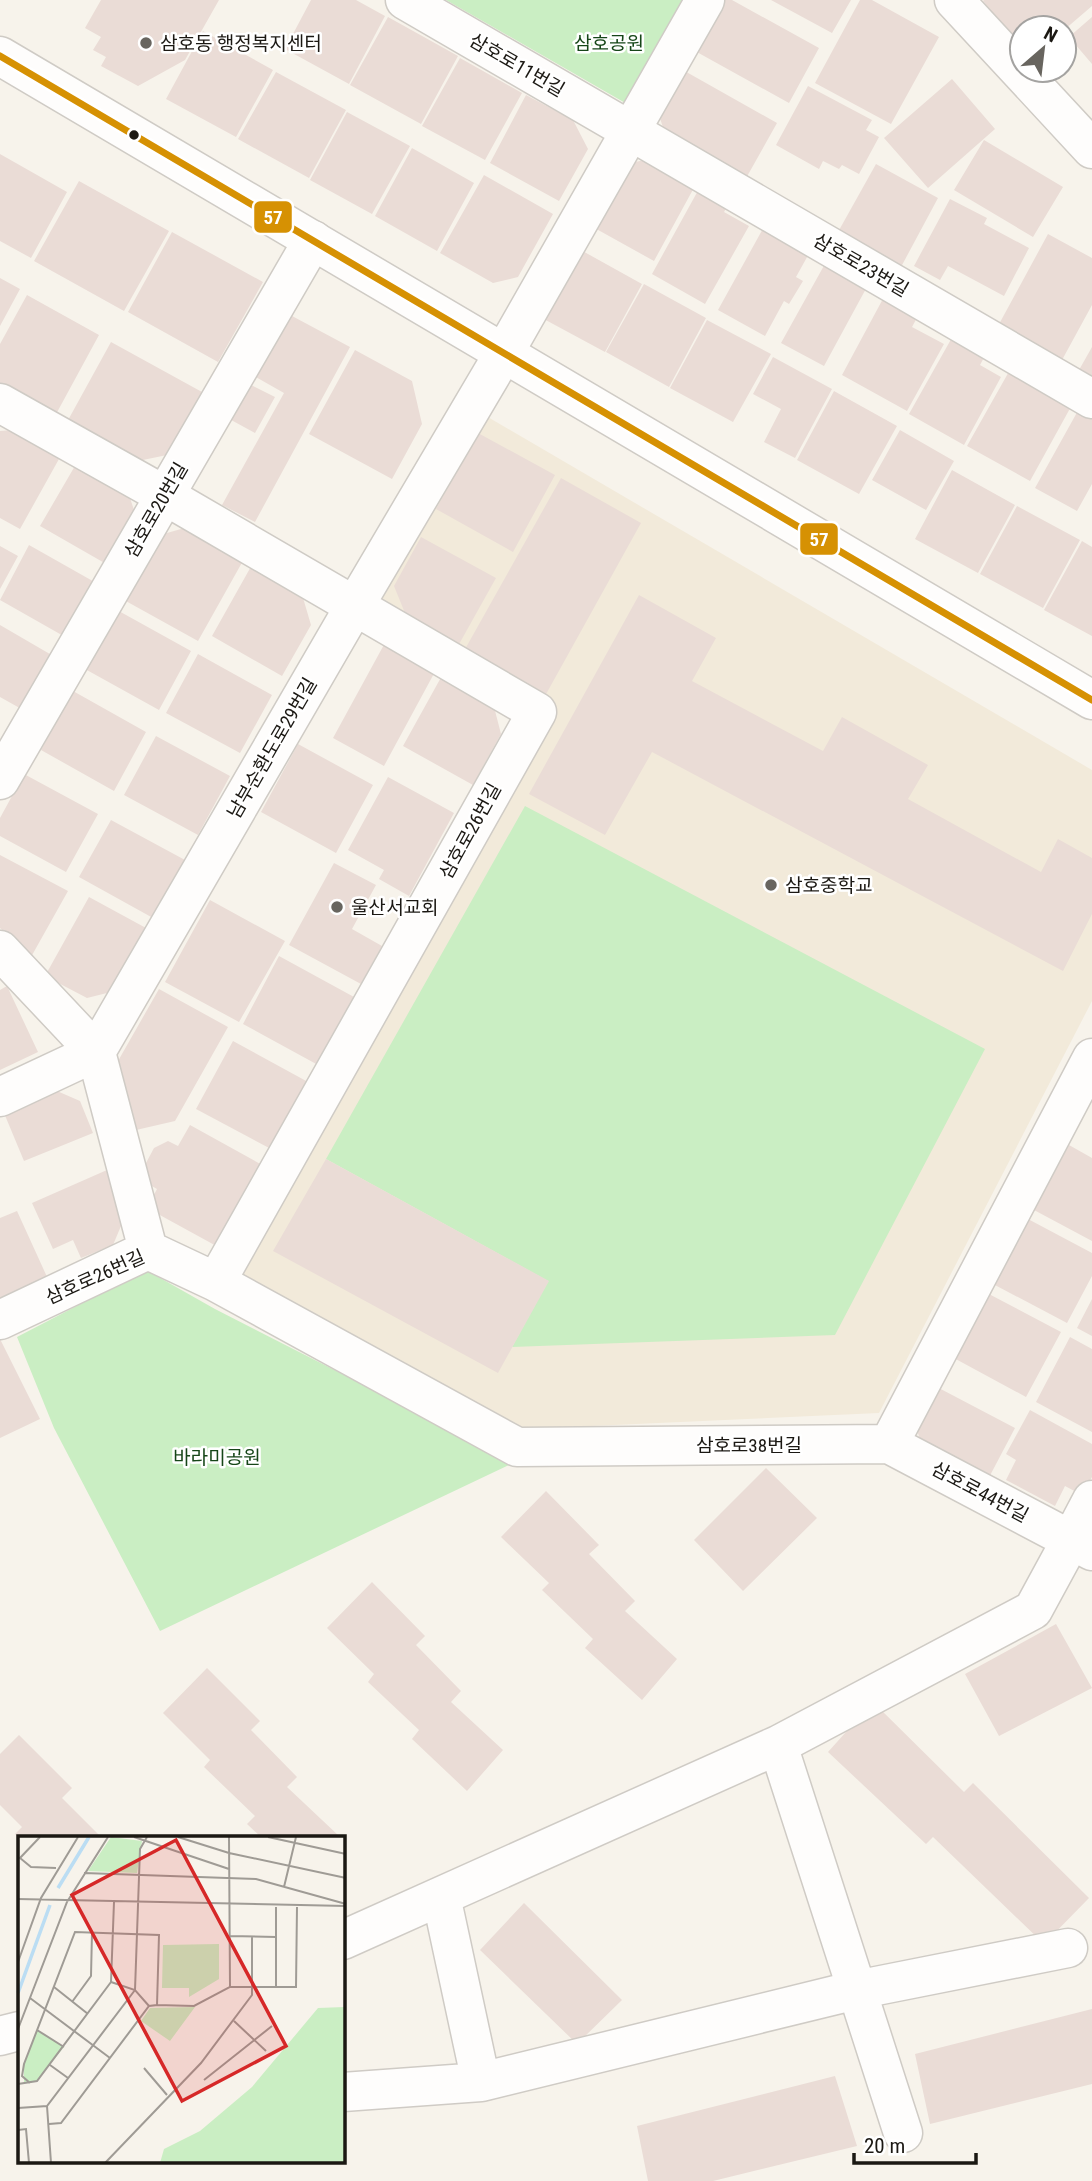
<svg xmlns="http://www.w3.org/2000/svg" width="1092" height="2181" viewBox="0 0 1092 2181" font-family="'Roboto Condensed','Noto Sans KR',sans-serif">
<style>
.built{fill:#f2eada}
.green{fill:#caeec3}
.building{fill:#eadcd6}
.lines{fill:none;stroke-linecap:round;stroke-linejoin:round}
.minor-casing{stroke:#cfcbc5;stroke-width:41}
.major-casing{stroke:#cfcbc5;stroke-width:41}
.minor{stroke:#fefdfc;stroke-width:38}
.major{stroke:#fefdfc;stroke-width:38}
.bus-1-casing{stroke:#fff;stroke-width:12}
.bus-1{stroke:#d69103;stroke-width:7}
.poi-dot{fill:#68655f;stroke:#fff;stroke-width:2.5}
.bus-dot{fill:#1b1813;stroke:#fff;stroke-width:2.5}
.labels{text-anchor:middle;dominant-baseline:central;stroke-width:5;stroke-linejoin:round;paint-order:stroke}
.poi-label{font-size:19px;fill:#1b1813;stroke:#fff;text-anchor:start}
.park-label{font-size:19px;fill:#164618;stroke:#fff}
.street-label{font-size:19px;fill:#1b1813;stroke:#fff}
.inset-river{fill:none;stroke:#bbddf3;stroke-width:3.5}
.inset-road{fill:none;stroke:#9f9b95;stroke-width:2}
.view{fill:#d62828;fill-opacity:0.15;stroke:#d62828;stroke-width:3.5}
.inset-edge{fill:none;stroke:#1b1813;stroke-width:3.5}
.line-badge{stroke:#fff;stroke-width:2.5}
.badge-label{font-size:19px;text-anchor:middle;font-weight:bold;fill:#fff}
</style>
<rect width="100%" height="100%" fill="#f7f3eb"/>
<path class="built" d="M481 413 1092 770V1001L879 1413 504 1430 231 1277 550 709 371 603Z"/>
<path class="green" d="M446 0H685L627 104Z
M525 806 985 1049 835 1335 512 1347 548 1281 326 1159Z
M146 1270 215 1309 515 1462 160 1631 54 1428 17 1337Z"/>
<path class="building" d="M101 0H219L185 60 138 86 101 66 106 57 93 50 101 37 85 28Z
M311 0H356L385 16 349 84 285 49Z
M712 0H732L819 48 789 103 686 46Z
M771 0H851L832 33Z
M860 0H872L939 37 891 124 815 83Z
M984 0H1092V6L1064 30V28H1022V48L983 1Z
M388 17 458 56 421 124 350 85Z
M1092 17V64L1069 37Z
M203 31 273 70 236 137 166 99Z
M460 58 522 93 485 160 422 126Z
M674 65 777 123 745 180 666 136 654 101Z
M276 72 346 110 309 178 238 139Z
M952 79 995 129 928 188 884 138Z
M808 86 872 120 866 130 879 137 859 174 842 165 839 169 823 161 819 169 776 145Z
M526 95 573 120 588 149 559 201 490 163Z
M347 112 410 146 372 214 310 180Z
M984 140 1063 187 1033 237 954 190Z
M412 148 474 183 437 251 375 216Z
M0 154 67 192 31 258 0 241Z
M650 159 696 184 654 261 591 226 625 164Z
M876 164 938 198 901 267 838 232Z
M484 175 553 214 518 277 493 283 440 253Z
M79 181 169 231 124 311 34 261Z
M700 187 729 203 724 212 749 226 705 304 652 274Z
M950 199 987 218 984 224 1029 248 1004 296 948 266 940 280 914 266Z
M765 225 811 250 796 277 803 281 789 304 784 301 765 336 718 310Z
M172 232 263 282 218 362 128 312Z
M1048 234 1092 258V305L1062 360 998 326Z
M579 249 642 284 605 352 542 318Z
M826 262 868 285 824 366 781 343Z
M0 278 20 289 0 326Z
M644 284 706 318 669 387 606 352Z
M27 295 99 335 55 416 0 385V344Z
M885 295 919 314 912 327 944 344 907 411 842 375Z
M279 309 350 347 255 522 222 505 284 393 245 371Z
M707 320 771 354 733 422 670 388Z
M954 334 987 352 980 365 1001 377 964 445 909 414Z
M111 342 202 392 167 455 138 461 67 422Z
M1092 347V377L1079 370Z
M355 350 412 381 422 424 392 479 309 434Z
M773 357 832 389 795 458 764 442 781 409 753 394Z
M1011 368 1073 403 1030 481 967 446Z
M241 380 275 397 255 433 222 415Z
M834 391 897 426 859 494 797 460Z
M1080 407 1092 413V484L1077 511 1035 488Z
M27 429 64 450 20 529 0 518V431Z
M900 430 954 461 926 510 872 480Z
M478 433 555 475 513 552 436 509Z
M79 459 126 486 136 516 108 565 40 526Z
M952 470 1015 505 978 573 915 539Z
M561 478 641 523 545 696 464 651Z
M1017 506 1080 540 1043 608 980 574Z
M188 527 244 559 198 641 124 600 160 535Z
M421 537 496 578 458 646 407 618 394 586Z
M1082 541 1092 547V636L1044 610Z
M29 545 98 584 67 638 0 600Z
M0 546 18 556 0 589Z
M253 563 301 591 311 625 282 676 212 636Z
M639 595 716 638 692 681 823 751 842 717 928 765 908 799 1041 872 1058 839 1092 858V914L1063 971 652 752 605 835 529 794Z
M117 610 191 651 159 710 85 669Z
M0 625 55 657 25 711 0 697Z
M386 641 437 668 384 766 333 738Z
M198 654 272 695 240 753 166 713Z
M444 672 492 699 501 734 473 785 403 746Z
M73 691 146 732 114 791 41 750Z
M156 736 230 776 198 835 124 795Z
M298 744 373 785 336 853 261 812Z
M24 774 98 814 66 872 0 836V818Z
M388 777 454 813 409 896 379 879 384 870 348 850Z
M111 820 185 860 153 918 79 877Z
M0 855 68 891 31 957 0 928Z
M334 863 376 885 352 929 382 946 361 984 289 945Z
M89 897 146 928 111 992 87 998 45 976Z
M210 900 285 941 239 1022 165 982Z
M279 956 354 997 318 1065 243 1024Z
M7 986 38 1052 0 1070V990Z
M159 989 228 1027 175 1121 136 1130 118 1061Z
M233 1041 308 1082 271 1149 196 1109Z
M57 1091 80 1101 93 1133 24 1161 4 1113Z
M190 1125 264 1166 220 1248 147 1208 157 1189 138 1178 154 1148 168 1141 178 1146Z
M1069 1145 1092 1158V1241L1034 1210Z
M326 1159 549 1281 498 1373 273 1251Z
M107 1170 126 1214 113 1245 81 1258 73 1240 53 1249 32 1203Z
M17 1211 48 1279 0 1301V1218Z
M1028 1219 1092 1253V1276L1067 1323 993 1284Z
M987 1293 1061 1332 1026 1397 952 1357Z
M1092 1299V1336L1077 1328Z
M1070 1337 1092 1349V1432L1036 1402Z
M0 1339 40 1419 0 1438Z
M935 1386 1015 1428 985 1485 925 1453 915 1425Z
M1030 1410 1092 1444V1477L1082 1495 1065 1486 1055 1506 1006 1480 1016 1460 1006 1454Z
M766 1468 817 1518 743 1591 694 1540Z
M546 1491 599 1545 589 1554 635 1601 625 1611 677 1659 642 1700 585 1648 593 1639 542 1590 549 1583 501 1537Z
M372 1582 425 1636 416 1645 461 1691 451 1702 503 1750 467 1791 412 1739 419 1730 368 1682 374 1674 327 1628Z
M1056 1624 1092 1688 999 1736 965 1674Z
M207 1668 260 1721 251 1730 297 1777 287 1787 339 1836 337 1838H262L247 1824 255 1816 204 1767 210 1760 163 1713Z
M873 1702 964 1792 973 1783 1089 1898 1044 1944 933 1837 926 1844 828 1752Z
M19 1735 72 1788 62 1798 102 1838H19L15 1834 22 1827 0 1805V1754Z
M524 1903 622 2000 577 2044 480 1950Z
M1092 2009V2084L930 2124 915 2054Z
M835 2076 857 2146 713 2181H648L637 2126Z"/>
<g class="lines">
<g class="minor-casing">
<path id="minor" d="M405 0 1092 399
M954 0 1092 149
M0 403 164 495 537 712 216 1282 148 1250 0 1320
M0 780 313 240
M0 950 96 1052 148 1250
M0 1097 96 1052 354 607 504 353 705 0
M216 1282 517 1447 889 1444 1092 1058
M889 1444 1071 1540 1092 1500
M778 1745 903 2133
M441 1896 481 2082
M343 1940 778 1745 1033 1610 1071 1540 1092 1551
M0 2036 19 2031
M343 2092 481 2082 856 1990 1068 1948"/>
</g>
<g class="major-casing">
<path id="major" d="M0 56 1092 700"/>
</g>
<use href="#minor" class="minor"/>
<use href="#major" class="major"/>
<g class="bus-1-casing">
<path id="bus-1" d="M0 56 1092 700"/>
</g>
<use href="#bus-1" class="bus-1"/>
</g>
<g class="poi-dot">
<circle cx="146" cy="43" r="7"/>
<circle cx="771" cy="885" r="7"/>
<circle cx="337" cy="907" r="7"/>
</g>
<circle class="bus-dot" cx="134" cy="135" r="6"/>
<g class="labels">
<g class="poi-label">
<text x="160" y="43">삼호동 행정복지센터</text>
<text x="785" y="885">삼호중학교</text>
<text x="351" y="907">울산서교회</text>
</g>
<g class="park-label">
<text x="609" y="43">삼호공원</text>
<text x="217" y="1457">바라미공원</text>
</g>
<g class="street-label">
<text transform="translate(517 65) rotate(30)">삼호로11번길</text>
<text transform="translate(861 265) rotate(30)">삼호로23번길</text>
<text transform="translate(156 510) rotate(-60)">삼호로20번길</text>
<text transform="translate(272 748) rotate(-60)">남부순환도로29번길</text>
<text transform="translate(470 831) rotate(-61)">삼호로26번길</text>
<text transform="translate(95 1277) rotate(-24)">삼호로26번길</text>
<text x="749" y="1445">삼호로38번길</text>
<text transform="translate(980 1492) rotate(28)">삼호로44번길</text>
</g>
</g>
<g transform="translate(18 1836)">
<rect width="327" height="327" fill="#f7f3eb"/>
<path d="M93 1 124 5 119 37 70 35ZM201 108V143L171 161V152H144L145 109ZM177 171 152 205 123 185 132 172ZM327 171V327H142L146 313 182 295 234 251 300 172ZM19 194 46 211 19 245 6 246V228Z" fill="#caeec3"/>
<path class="inset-river" d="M40 52 71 1M0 157 32 69"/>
<path class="inset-road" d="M22 1 2 22 13 31 38 32M116 1 211 33M160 1 211 17 328 42M250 1 328 18M66 37 238 43 328 68M266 51 278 1M0 63 328 70M211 100 258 101M0 126 23 62 60 1M93 146 117 154 131 170M36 151 70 178M212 151H234V101M258 151V71M12 162 92 222M54 166 73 140 74 97M139 169 176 170 212 151 211 1M216 185 248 215M0 193 49 66 90 1M19 194 46 211M32 229 50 242M126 232 149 259M186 244 254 190M12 247 4 240 6 228 57 96 141 99 139 169 131 170 43 287 31 288M0 248 19 245 93 146 96 66M29 270 33 327M0 272 29 270 117 154 122 13 129 1M0 294 8 293 11 327M87 327 183 227 234 159V151H278L279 71"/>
<path class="view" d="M158 4 268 210 164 265 54 59Z"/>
<rect width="327" height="327" class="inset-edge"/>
</g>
<g class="line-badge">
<rect x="253" y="200" width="40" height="34" rx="7" fill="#d69103"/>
<rect x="799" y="522" width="40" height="34" rx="7" fill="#d69103"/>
</g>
<g class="badge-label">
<text x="273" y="224">57</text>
<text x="819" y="546">57</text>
</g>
<g transform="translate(1043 49) rotate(28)"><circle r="33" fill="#ffffff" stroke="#a4a3a1" stroke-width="2"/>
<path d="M0-5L12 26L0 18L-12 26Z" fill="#68655f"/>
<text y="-10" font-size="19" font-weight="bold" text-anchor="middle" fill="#1b1813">N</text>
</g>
<path d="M854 2153v10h122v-10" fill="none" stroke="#1b1813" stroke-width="3.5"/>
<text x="864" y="2153" font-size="21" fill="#1b1813" stroke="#ffffff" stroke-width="5" paint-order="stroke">20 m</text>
</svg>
